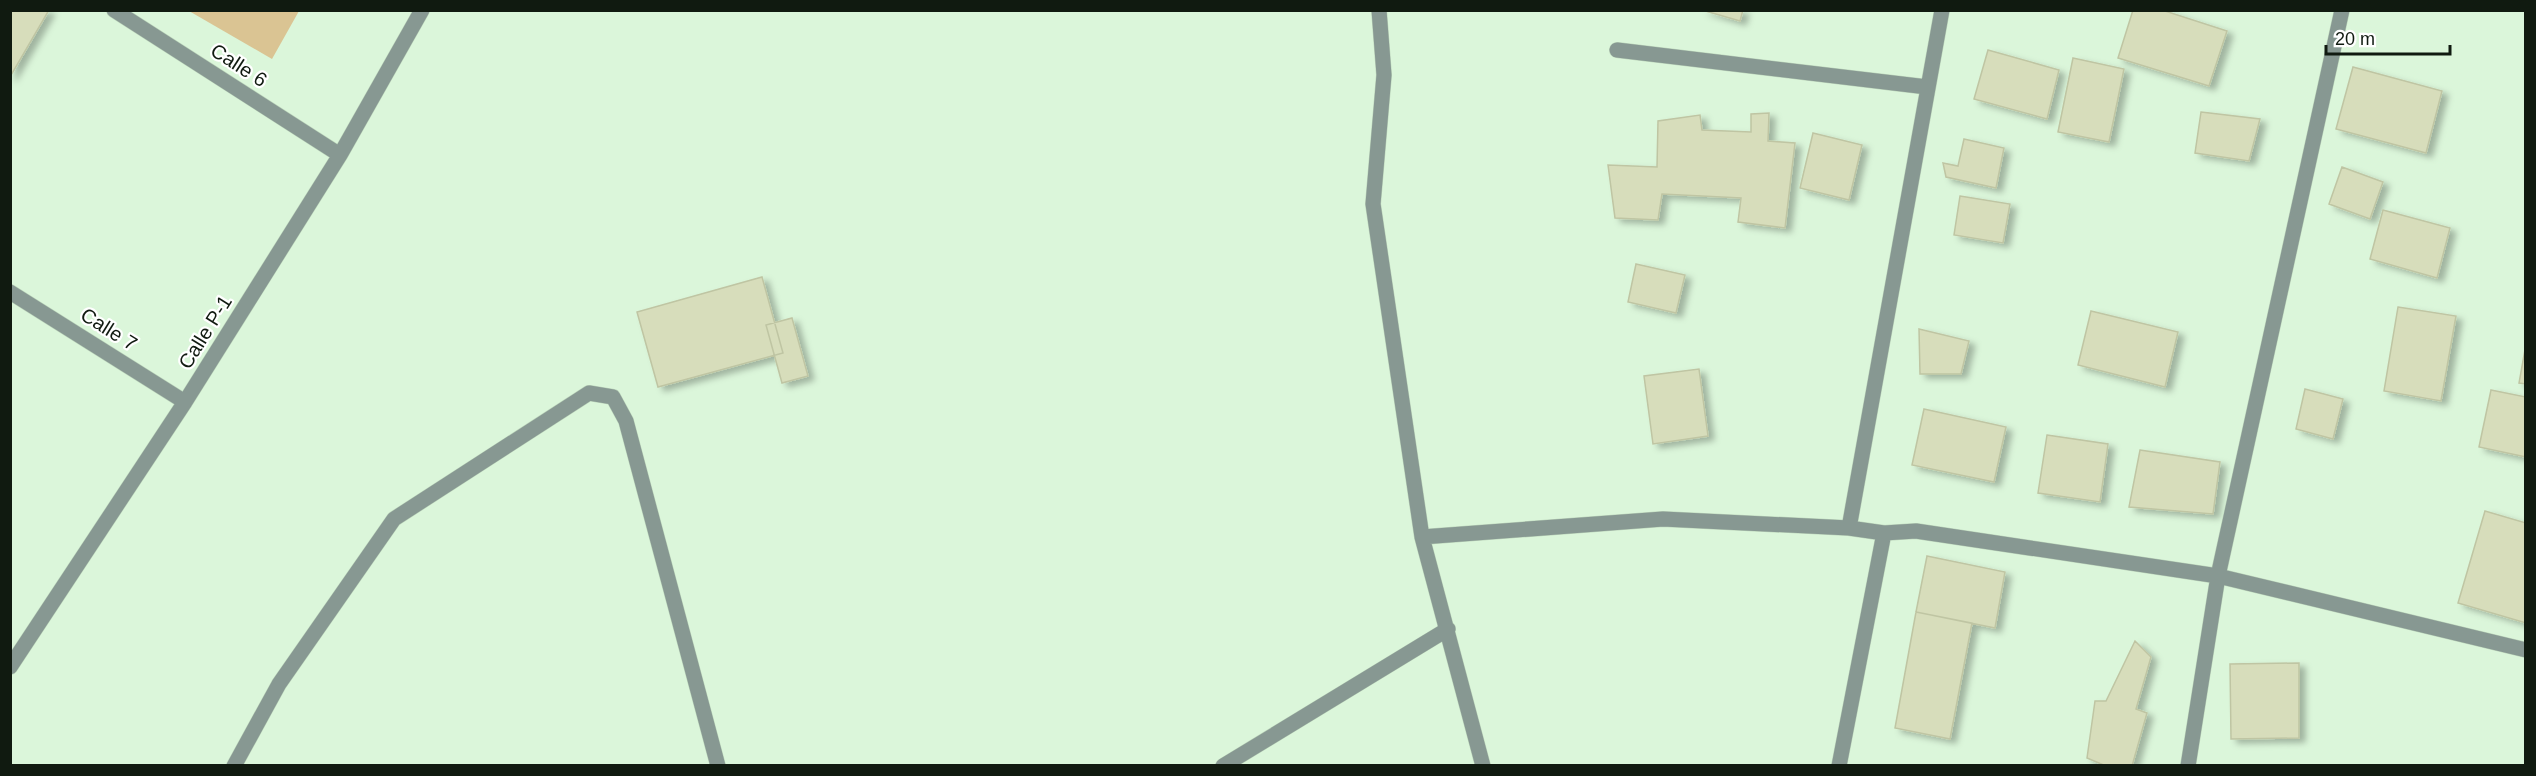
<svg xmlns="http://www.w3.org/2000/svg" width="2536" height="776" viewBox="0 0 2536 776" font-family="Helvetica,sans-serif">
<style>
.green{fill:#dac493}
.building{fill:#d7ddbb;stroke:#bfc5a3;stroke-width:1.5;filter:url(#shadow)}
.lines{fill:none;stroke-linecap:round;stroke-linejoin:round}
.minor-casing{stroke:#bbd3ba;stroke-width:16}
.minor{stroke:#879892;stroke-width:15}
.labels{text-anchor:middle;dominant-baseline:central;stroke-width:4.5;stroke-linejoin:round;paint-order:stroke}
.street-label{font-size:20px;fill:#101a10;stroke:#fff}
</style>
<defs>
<filter id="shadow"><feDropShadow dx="6" dy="4" stdDeviation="3" flood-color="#0004"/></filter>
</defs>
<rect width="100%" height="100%" fill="#dbf6da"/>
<path class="green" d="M189 11H299L272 59Z"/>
<path class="building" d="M10 10H49L10 77Z
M1702 10H1743L1740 21Z
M2133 10H2162L2227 31 2209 86 2118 58Z
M1988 50 2059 70 2047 119 1974 99Z
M2073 58 2124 69 2109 142 2058 132Z
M2353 67 2442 91 2426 153 2336 129Z
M2201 112 2260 119 2249 161 2195 153Z
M1769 113 1768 141 1795 143 1785 228 1738 222 1741 198 1662 194 1658 220 1615 218 1608 165 1657 167 1658 121 1700 115 1702 130 1751 132V114Z
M1813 133 1862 145 1849 200 1800 188Z
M1964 139 2004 148 1996 188 1946 177 1943 163 1958 166Z
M2342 167 2383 182 2370 219 2329 204Z
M1960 196 2010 204 2003 243 1954 235Z
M2383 210 2450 228 2437 278 2370 259Z
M1636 264 1685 275 1676 313 1628 302Z
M762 277 783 353 658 387 637 312Z
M2398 307 2456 316 2441 401 2384 391Z
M2091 311 2178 332 2165 387 2078 365Z
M792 318 808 376 782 383 766 325Z
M1919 329 1969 341 1961 374H1920Z
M2526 344V384L2519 383Z
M1699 369 1708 436 1653 444 1644 376Z
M2305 389 2343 399 2333 439 2296 429Z
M2491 390 2526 397V457L2479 447Z
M1924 409 2006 427 1994 482 1912 465Z
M2047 435 2108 444 2100 502 2038 493Z
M2140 450 2220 462 2213 514 2129 507Z
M2485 511 2526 523V623L2458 603Z
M1927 556 2005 572 1995 628 1916 612Z
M1916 612 1972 623 1950 739 1895 728Z
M2135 641 2151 657 2136 709 2147 713 2132 766H2106L2087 758 2095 701H2106Z
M2299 663V738L2231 739 2230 664Z"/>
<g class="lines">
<g class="minor-casing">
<path id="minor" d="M114 10 340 155
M1379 10 1384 75 1373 204 1422 537 1483 766
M1617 50 1927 87
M10 292 185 402
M1849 528 1942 10
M1422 537 1663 519 1849 528 1884 533 1916 531 2218 576 2526 650
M10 667 185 402 340 155 422 10
M234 766 279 684 394 519 589 393 613 397 626 421 718 766
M1223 766 1448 629
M1839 766 1884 533
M2188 766 2218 576 2342 10"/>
</g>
<use href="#minor" class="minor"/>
</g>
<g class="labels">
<g class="street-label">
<text transform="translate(239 65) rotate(33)">Calle 6</text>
<text transform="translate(109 329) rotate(32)">Calle 7</text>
<text transform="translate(205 332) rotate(-58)">Calle P-1</text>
</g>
</g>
<rect width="2536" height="776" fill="none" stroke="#101a10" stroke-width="24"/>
<path d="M2326 45v9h124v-9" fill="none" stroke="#101a10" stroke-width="3"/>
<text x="2335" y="45" font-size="18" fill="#101a10" stroke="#ffffff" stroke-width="4.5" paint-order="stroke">20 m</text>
</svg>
